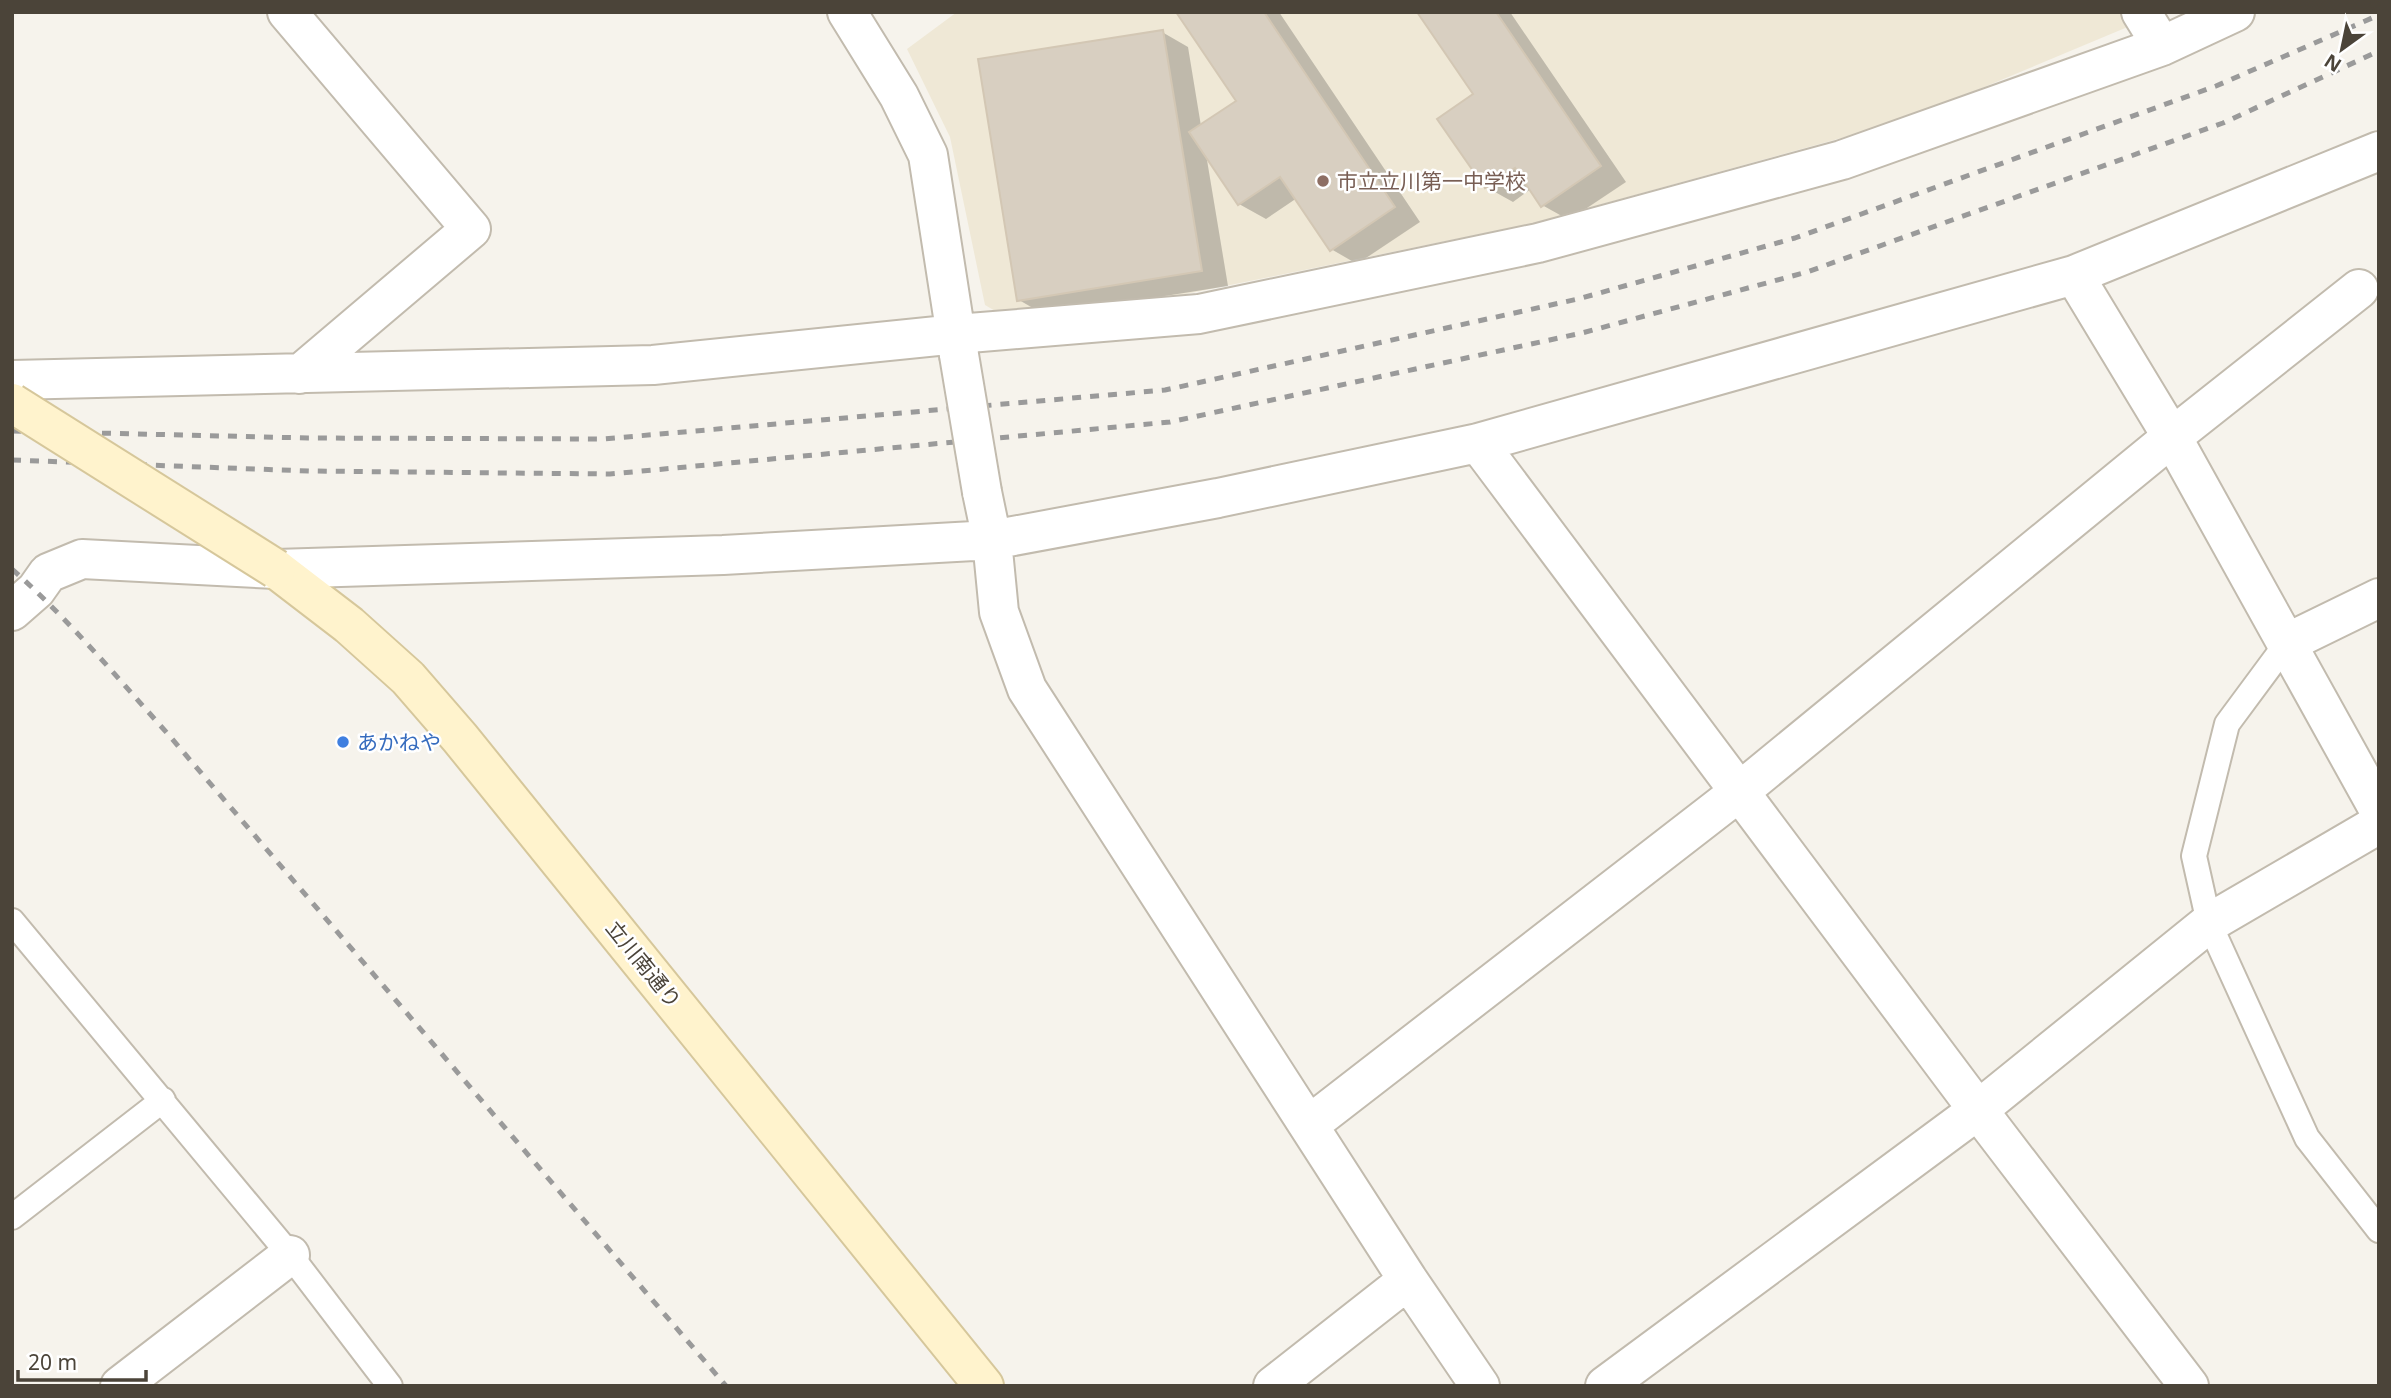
<svg xmlns="http://www.w3.org/2000/svg" width="2391" height="1398" viewBox="0 0 2391 1398" font-family="'Noto Sans','Noto Sans JP',sans-serif">
<style>
.education{fill:#efe8d6}
.shadow{fill:#0003}
.building{fill:#d8cfc1;stroke:#d3c7b4;stroke-width:2}
.lines{fill:none;stroke-linecap:round;stroke-linejoin:round}
.lane-casing{stroke:#c2bbae;stroke-width:28}
.street-casing{stroke:#c2bbae;stroke-width:42}
.secondary-casing{stroke:#d6c79b;stroke-width:42}
.lane{stroke:#fff;stroke-width:24}
.street{stroke:#fff;stroke-width:38}
.secondary{stroke:#fff3cd;stroke-width:38}
.rail{stroke:#9a9a9a;stroke-width:5;stroke-dasharray:9 9;stroke-linecap:butt}
.street-bridge-casing{stroke:#c2bbae;stroke-width:42;stroke-linecap:butt}
.secondary-bridge-casing{stroke:#d6c79b;stroke-width:42;stroke-linecap:butt}
.street-bridge{stroke:#fff;stroke-width:38}
.secondary-bridge{stroke:#fff3cd;stroke-width:38}
.education-dot{fill:#8d6e63;stroke:#fff;stroke-width:2.5}
.shop-dot{fill:#3f7fe0;stroke:#fff;stroke-width:2.5}
.labels{text-anchor:middle;dominant-baseline:central;stroke-width:5;stroke-linejoin:round;paint-order:stroke}
.education-label{font-size:21px;fill:#785e54;stroke:#fff;text-anchor:start}
.shop-label{font-size:21px;fill:#366cbe;stroke:#fff;text-anchor:start}
.street-label{font-size:21px;fill:#4b4439;stroke:#fff}
</style>
<rect width="100%" height="100%" fill="#f6f3ec"/>
<path class="education" d="M957 12H2120L2130 26 1903 121 1530 224 1117 308 1002 315 985 305 950 137 907 49Z"/>
<path class="shadow" d="M1178 12H1279L1420 222 1357 264 1331 249 1297 198 1266 219 1239 204 1206 154 1228 286 1045 315 1019 300 1162 32 1188 47 1201 126 1238 102Z
M1419 12H1510L1626 182 1569 220 1542 205 1531 189 1513 202 1486 187 1476 95Z"/>
<path class="building" d="M1176 12H1264L1395 207 1330 251 1280 177 1238 205 1189 132 1236 101Z
M1417 12H1496L1601 166 1541 207 1515 168 1485 188 1437 119 1473 94Z
M1163 30 1202 271 1017 301 978 59Z"/>
<g class="lines">
<g class="lane-casing">
<path id="lane" d="M2287 643 2227 724 2194 856 2209 923 2307 1138 2379 1230
M12 921 290 1255 390 1386
M12 1217 163 1100"/>
</g>
<g class="street-casing">
<path id="street" d="M287 12 471 229 300 374
M847 12 899 96 928 155 959 355
M2141 12 2162 46
M2074 275 2172 437 2379 810
M12 380 653 365 957 334 1199 314 1538 243 1842 160 2162 46 2235 12
M1478 443 1978 1110 2189 1386
M982 492 992 540 999 612 1027 689 1408 1280 1480 1386
M12 611 36 590 48 573 82 559 276 569 723 555 992 540 1218 498 1478 443 2074 275 2379 151
M2287 643 2379 598
M1309 1125 1739 792 2172 437 2359 289
M120 1386 290 1255
M1273 1386 1408 1280
M1605 1386 1978 1110 2209 923 2379 824"/>
</g>
<g class="secondary-casing">
<path id="secondary" d="M276 569 349 625 408 678 460 738 984 1386"/>
</g>
<use href="#lane" class="lane"/>
<use href="#street" class="street"/>
<use href="#secondary" class="secondary"/>
<path class="rail" d="M12 431 308 438 603 439 1165 390 1578 299 1795 238 2216 86 2379 15
M12 460 309 471 610 474 1170 422 1582 333 1807 272 2223 123 2379 51
M12 569C68 619 117 677 167 733L726 1386"/>
<g class="street-bridge-casing">
<path id="street-bridge" d="M959 355 982 492"/>
</g>
<g class="secondary-bridge-casing">
<path id="secondary-bridge" d="M12 403 276 569"/>
</g>
<use href="#street-bridge" class="street-bridge"/>
<use href="#secondary-bridge" class="secondary-bridge"/>
</g>
<circle class="education-dot" cx="1323" cy="181" r="7"/>
<circle class="shop-dot" cx="343" cy="742" r="7"/>
<g class="labels">
<g class="education-label">
<text x="1337" y="181">市立立川第一中学校</text>
</g>
<g class="shop-label">
<text x="357" y="742">あかねや</text>
</g>
<g class="street-label">
<text transform="translate(644 964) rotate(51)">立川南通り</text>
</g>
</g>
<rect width="2391" height="1398" fill="none" stroke="#4b4439" stroke-width="28"/>
<g transform="translate(2342 49) rotate(213)" stroke="#ffffff" stroke-width="5" paint-order="stroke">
<path d="M0-5L12 26L0 18L-12 26Z" fill="#4b4439"/>
<text y="-10" font-size="19" font-weight="bold" text-anchor="middle" fill="#4b4439">N</text>
</g>
<path d="M18 1370v10h128v-10" fill="none" stroke="#4b4439" stroke-width="3.5"/>
<text x="28" y="1370" font-size="21" fill="#4b4439" stroke="#ffffff" stroke-width="5" paint-order="stroke">20 m</text>
</svg>
